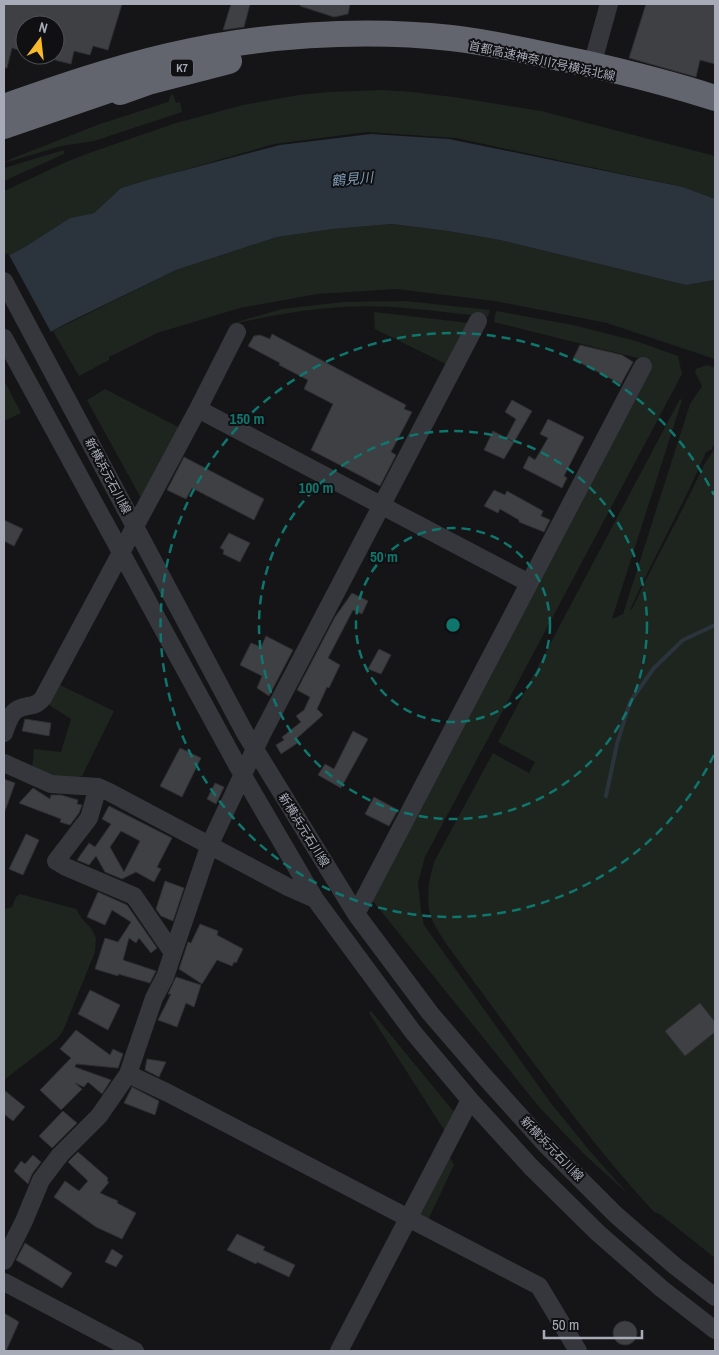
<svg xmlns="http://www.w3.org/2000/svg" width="719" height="1355" viewBox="0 0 719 1355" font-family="'Archivo Narrow','Noto Sans JP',sans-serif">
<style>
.green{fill:#1d251e}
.water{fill:#2b343c}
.pier{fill:#151517}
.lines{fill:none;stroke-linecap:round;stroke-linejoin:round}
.stream{stroke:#2b343c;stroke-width:4}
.building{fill:#3f4044;stroke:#2f2f33;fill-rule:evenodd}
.minor{stroke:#36373c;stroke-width:18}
.highway{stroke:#62656e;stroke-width:26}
.ring{fill:none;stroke:#0f766e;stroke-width:2.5;stroke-dasharray:9 6}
.labels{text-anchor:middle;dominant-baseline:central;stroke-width:4;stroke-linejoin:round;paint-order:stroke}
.shield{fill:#101012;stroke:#7a7c86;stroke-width:1}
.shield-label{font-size:11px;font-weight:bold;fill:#a7abb8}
.street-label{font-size:12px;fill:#a7abb8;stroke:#101012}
.water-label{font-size:14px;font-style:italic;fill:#7c99b4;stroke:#101012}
.centre{fill:#0f766e;stroke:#101012;stroke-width:2.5}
.ring-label{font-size:15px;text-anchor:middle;font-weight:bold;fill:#0f766e;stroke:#101012;stroke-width:4;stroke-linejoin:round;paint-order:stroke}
</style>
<rect width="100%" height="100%" fill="#151517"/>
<path class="green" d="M384 90 412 92 461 98 541 111 715 156V199L683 187 456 138 367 132 274 144 121 188 94 213 70 218 23 248 4 258V191L66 162 92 152 176 123 243 105 299 95 328 92Z
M173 94 176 103 180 102 182 112 94 141 61 146 4 163 13 158 100 124 168 102 171 95Z
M64 150V154L4 181V168Z
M392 224 448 231 500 240 686 285 715 280V359L607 323 495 301 396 289 317 294 240 308 157 333 109 357V360L79 376 53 331 176 270 277 237 333 229Z
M405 301 490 310 488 317C440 312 392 304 344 307 301 309 260 318 219 327L282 309 343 302Z
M496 311 573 325 636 341 678 356 682 374 425 857 418 883 421 911 424 925 550 1102 589 1150 628 1194 585 1155 540 1108 372 900 642 359 494 322Z
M374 312 469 323 448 365 375 329Z
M707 365 715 368V441L712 449 706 452C683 506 654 556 630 610L632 609C654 561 681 515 703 467 707 459 713 453 715 447V1258L661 1215 654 1212C578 1129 514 1035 447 945 441 936 433 924 430 914 426 896 429 877 435 860L493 753 529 773 535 762 498 742 680 399 682 400 612 619 623 614 690 404 702 386 695 372 696 369Z
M4 380 21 413 4 421Z
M105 389 180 428 141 498 87 400Z
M60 685 114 711 82 776 65 780 32 770 34 749 61 752 71 719 49 705Z
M20 894 76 909 82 919 91 928 96 938 95 952 63 1031 57 1039 4 1080V909L12 907 16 897Z
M371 1011 455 1113 446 1133 369 1013Z
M449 1156 454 1165 428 1220 418 1214Z"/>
<path class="water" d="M371 134 449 139 683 187 715 199V280L686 285 500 240 448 231 392 224 333 229 277 237 176 270 69 322 4 357V258L23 248 70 218 94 213 121 188 151 179 280 145Z"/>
<path class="pier" d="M8 253 52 334 4 360V255Z"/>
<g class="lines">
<path class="stream" d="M606 796 617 744 630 702 654 668 683 640 715 625"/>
</g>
<path class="building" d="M4 4H122L108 50 93 46 90 55 74 51 71 64 55 60V25H25V52L12 48 7 68H4Z
M231 4H250L244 27 223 30Z
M301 4H350L348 14 334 17 300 6Z
M646 4H715V64L700 60 696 77 629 58Z
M272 334 406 405 404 409 412 412 391 452 396 455 380 486 311 450 333 404 304 389 308 380 279 365 280 363 248 346 254 336 260 335 270 339Z
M580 345 622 355 633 362 621 384 573 359Z
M512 400 532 411 514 442 506 438 516 419 505 412Z
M548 419 584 437 564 476 567 478 562 488 523 468 529 456 535 460 548 438 540 434Z
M493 431 514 442 504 459 484 450Z
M184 457 264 499 254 520 192 488 186 499 167 490Z
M494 490 505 495 507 491 543 511 541 516 550 520 544 532 519 522V520L500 509 498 513 484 506Z
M4 520 23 529 14 546 4 541Z
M229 533 250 543 240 562 223 554 224 550 220 548Z
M352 593 368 601 362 614 353 610 328 658 340 665 329 688 327 687 317 709 323 715 296 739 299 742 281 754 276 745 284 740 282 737 301 722 296 716 304 710 310 697 297 690 335 617Z
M266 636 293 650 269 696 257 688 262 676 240 665 251 643 261 647Z
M379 649 391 655 381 674 368 669Z
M25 719 51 723 49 736 22 731Z
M353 731 368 739 341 788 318 775 325 764 334 769Z
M180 748 201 758 182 797 160 786Z
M4 779 15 783 5 811H4Z
M215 783 224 787 216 804 207 799Z
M33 788 50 799 51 795H61L78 800 77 804 82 805 79 813 70 825 60 822 61 819 19 803Z
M374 797 398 810 389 826 365 814Z
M109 806 172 838 157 867 161 869 154 882 136 872 122 879 105 872 96 856 89 865 77 860 89 843 95 847 111 824 102 819ZM121 831 140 841 124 872 110 847Z
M26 834 39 840 23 875 9 869Z
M165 881 184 888 173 921 161 916 156 909Z
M98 892 127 905 157 948 151 953 139 938 136 943 129 938 123 960 156 971 150 983 118 974V976L95 969 105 938 118 942 131 922 112 910 105 925 87 917Z
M200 924 218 931 217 935 243 949 236 963 234 962 232 966 217 960 202 984 179 969 188 942 191 943Z
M176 977 201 985 194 1007 186 1003 177 1027 158 1020 171 994H168Z
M90 990 120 1005 108 1030 78 1014Z
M700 1003 715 1022V1032L685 1056 665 1031Z
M76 1030 110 1055 113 1049 123 1054 118 1068 76 1064 75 1067 111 1080 102 1094 88 1082 84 1087 75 1083 82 1089 61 1110 40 1090 71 1058 60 1049Z
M147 1059 166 1062 159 1077 145 1070Z
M132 1087 159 1101 155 1115 124 1103Z
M4 1090 25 1107 13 1121 4 1114Z
M63 1111 77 1123 52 1148 39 1136Z
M78 1152 108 1178 107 1181 109 1182 100 1193 118 1201 117 1203 136 1213 122 1239 96 1227 54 1197 65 1181 79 1191 88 1181 68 1162Z
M33 1155 41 1162 32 1174 28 1184 14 1171 21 1161 25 1164Z
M237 1234 265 1247 263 1250 295 1265 289 1277 257 1262 256 1264 227 1250Z
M25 1243 72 1273 62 1288 16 1260Z
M112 1249 123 1256 116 1267 105 1262Z
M4 1313 19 1322 6 1351H4Z
M613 1333a12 12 0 1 1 24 0a12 12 0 1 1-24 0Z"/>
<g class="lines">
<path class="minor" d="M594 58 609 4
M4 281 245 733 356 914 430 1013 485 1077 547 1146 616 1215 675 1266 715 1297
M4 338 242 774 315 899 413 1032 470 1100 531 1167 598 1233 662 1289 715 1330
M198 409 529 583
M4 733C7 725 10 713 18 709 28 704 35 708 43 698L198 409 237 332
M4 763 51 784 98 787 109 792 288 887 315 899
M98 787 89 818 56 861 66 867 134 896 173 953
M356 914 643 366
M128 1074 168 1093 539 1286 578 1351
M4 1261 24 1221 41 1180 60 1155 99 1116 128 1074 154 998 165 977 172 956 210 844 263 732 478 321
M4 1282 135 1351
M339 1351 470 1100"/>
<path class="highway" d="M120 92 148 82 229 61
M4 107C58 88 113 69 169 56 258 35 360 28 451 38 496 43 540 54 584 63 628 73 672 84 715 98
M4 126 135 81"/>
</g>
<g class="ring">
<circle cx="453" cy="625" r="97"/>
<circle cx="453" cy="625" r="194"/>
<path d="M714 755A292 292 0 1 1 714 495"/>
</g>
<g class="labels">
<rect class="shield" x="171" y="59.5" width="22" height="17" rx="4"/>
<g class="shield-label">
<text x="182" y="68">K7</text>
</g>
<g class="street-label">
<text transform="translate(542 61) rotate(12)">首都高速神奈川7号横浜北線</text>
<text transform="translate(108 476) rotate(62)">新横浜元石川線</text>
<text transform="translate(304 830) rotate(58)">新横浜元石川線</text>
<text transform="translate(552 1149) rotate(46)">新横浜元石川線</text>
</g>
<g class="water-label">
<text transform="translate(352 179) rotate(-5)">鶴見川</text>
</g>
</g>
<circle cx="453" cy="625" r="8" class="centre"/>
<g class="ring-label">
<text x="247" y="424">150 m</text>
<text x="316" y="493">100 m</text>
<text x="384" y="562">50 m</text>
</g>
<rect width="719" height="1355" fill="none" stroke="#a7abb8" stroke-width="10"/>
<g transform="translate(40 40) rotate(15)"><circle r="24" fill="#101012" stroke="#4c4e54"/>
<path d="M0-4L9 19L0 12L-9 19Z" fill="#f8b92c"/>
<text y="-8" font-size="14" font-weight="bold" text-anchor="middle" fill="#a7abb8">N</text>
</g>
<path d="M544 1330v8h98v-8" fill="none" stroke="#a7abb8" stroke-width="2.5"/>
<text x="552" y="1330" font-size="15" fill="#a7abb8" stroke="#101012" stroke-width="4" paint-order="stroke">50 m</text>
</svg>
